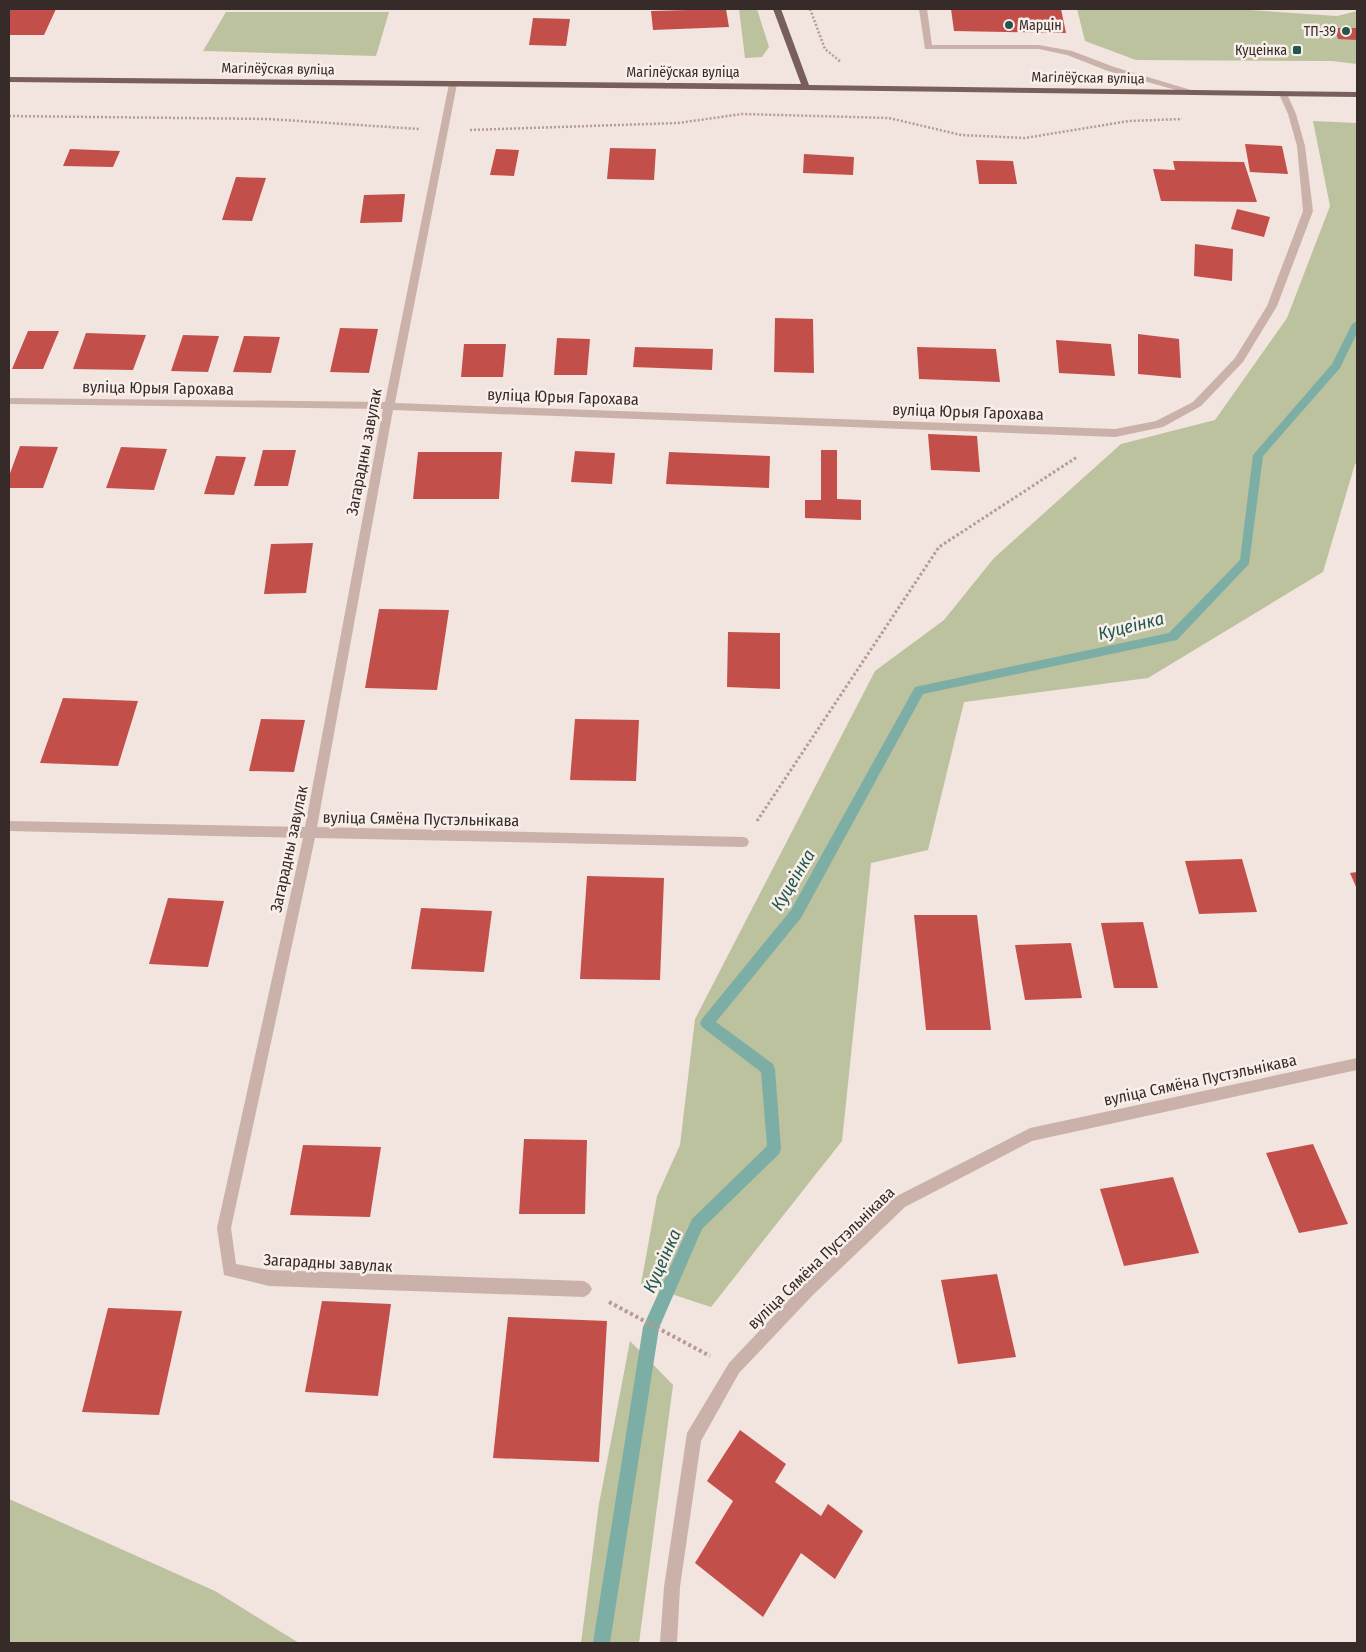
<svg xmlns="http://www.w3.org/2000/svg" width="1366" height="1652" viewBox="0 0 1366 1652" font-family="'Fira Sans Condensed',sans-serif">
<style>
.green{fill:#bcc19e}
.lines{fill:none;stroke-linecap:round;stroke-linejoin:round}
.stream{fill:#7daea6;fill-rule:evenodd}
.building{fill:#c34f4b}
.path-far2{stroke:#b69b94;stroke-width:2.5;stroke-dasharray:2 2;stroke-linecap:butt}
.path-far1{stroke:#b69b94;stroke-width:3;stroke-dasharray:2.5 2.5;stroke-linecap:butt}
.path{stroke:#b69b94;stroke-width:4;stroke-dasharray:3 3;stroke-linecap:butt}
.minor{fill:#cab2aa;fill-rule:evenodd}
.major{fill:#795f5b;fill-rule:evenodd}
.poi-dot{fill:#205850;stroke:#f9efea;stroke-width:2}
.labels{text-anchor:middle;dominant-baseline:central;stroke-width:5;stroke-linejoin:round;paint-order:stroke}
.far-poi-label{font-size:14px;fill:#372b29;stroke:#f9efea;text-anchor:end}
.far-street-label{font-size:14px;fill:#372b29;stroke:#f9efea}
.street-label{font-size:16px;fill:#372b29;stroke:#f9efea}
.water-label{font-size:18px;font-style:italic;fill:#205850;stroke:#f9efea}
</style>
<rect width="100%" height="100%" fill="#f2e4de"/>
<path class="green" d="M739 9H757L769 47 762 57 745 58Z
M1077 9H1235L1337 16 1357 11V64L1332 61 1136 60 1085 41Z
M226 12H389L376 56 203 51Z
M1313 121 1357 123V463L1355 464 1323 572 1148 678 964 702 928 850 871 863 842 1141 711 1307 641 1284 657 1196 680 1145 695 1019 875 671 944 620 994 558 1121 444 1215 420 1287 318 1330 206Z
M630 1341 673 1385 639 1643H581L599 1504Z
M9 1499 215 1591 299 1643H9Z"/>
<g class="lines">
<path class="stream" d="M1357 321V333L1340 368 1263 456 1249 564 1177 640 923 694 801 918 716 1022 773 1064 775 1069 781 1149 779 1154 702 1229 659 1328 610 1643H593L643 1327 692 1219 767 1146 761 1072 702 1027 700 1023 702 1019 791 910 915 687 1169 633 1240 560 1253 455 1332 364 1352 324Z"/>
</g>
<path class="building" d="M9 9H56L44 35H9Z
M726 9 729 27 653 30 651 11Z
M951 9H1061L1066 33 954 31Z
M533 18 570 19 566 46 529 45Z
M1335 28H1356L1357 40 1338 39Z
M1245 144 1282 146 1288 174 1250 172Z
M610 148 656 149 654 180 607 179Z
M70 149 120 151 113 167 63 166Z
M496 149 519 150 514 176 490 175Z
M804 154 854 157 853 175 803 173Z
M976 160 1013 161 1017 184H979Z
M1173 161 1244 162 1257 202 1161 201 1153 169 1175 170Z
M236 177 266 178 252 221 222 220Z
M405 194 402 222 360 223 364 195Z
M1237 209 1270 217 1264 237 1231 229Z
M1195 244 1233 249 1232 281 1194 276Z
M775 318 813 319 814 373 774 372Z
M340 328 378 329 369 373 330 372Z
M28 331H59L43 369H12Z
M86 333 146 335 133 370 73 369Z
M1138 334 1179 339 1181 378 1138 374Z
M183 335 219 336 208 372 171 371Z
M244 336 280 337 271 373 233 372Z
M557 338 590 339 587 375H554Z
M1056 340 1111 344 1115 376 1059 373Z
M464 344H506L503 377H461Z
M635 347 713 349 712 370 633 367Z
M917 347 996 349 1000 382 919 379Z
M928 434 977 436 980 472 931 470Z
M20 446 58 447 43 488H9V476Z
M121 447 167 449 154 490 106 488Z
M263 450H296L288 486H254Z
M821 450H837V499L861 500V520L805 518V500H821Z
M575 451 615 453 612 484 571 482Z
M418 452H502L499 499H413Z
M669 452 770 456 769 488 666 484Z
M216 456 246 457 234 495 204 494Z
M313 543 306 593 264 594 271 544Z
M379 609 449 610 437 690 365 688Z
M728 632 780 633V689L727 687Z
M63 698 138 701 118 766 40 763Z
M261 719 305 720 294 772 249 771Z
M575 719 639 720 636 781 570 780Z
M1242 859 1257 912 1199 914 1185 861Z
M1357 872V889L1350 873Z
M587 876 664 878 660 980 580 979Z
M168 898 224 901 208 967 149 964Z
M421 908 492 911 484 972 411 969Z
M914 915H977L991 1030H926Z
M1143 922 1158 988H1114L1101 923Z
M1071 943 1082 998 1025 1000 1015 945Z
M524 1139 587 1140 585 1214H519Z
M1313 1144 1348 1224 1299 1233 1266 1153Z
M303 1145 381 1147 370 1217 290 1215Z
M1173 1177 1199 1253 1124 1266 1100 1189Z
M997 1274 1016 1357 958 1364 941 1280Z
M322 1301 391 1304 378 1396 305 1392Z
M108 1308 182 1311 159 1415 82 1412Z
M508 1317 607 1321 599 1462 493 1458Z
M740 1430 786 1464 775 1482 821 1516 828 1504 863 1531 835 1579 801 1553 763 1617 695 1563 733 1501 707 1481Z"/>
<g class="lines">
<path class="path-far2" d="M810 9 825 49 841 62
M9 116 269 119 419 129
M470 130 678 123 742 114 889 118 961 135 1025 138 1129 121 1182 119"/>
<path class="path-far1" d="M757 821 939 547 1077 457"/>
<path class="path" d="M609 1302 710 1356"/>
<path class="minor" d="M919 9H927L932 45H1039L1072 51 1114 67 1201 93 1194 95 1108 71 1067 55 1039 49H925Z
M453 81 457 84 395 403 1115 429 1156 421 1193 402 1235 358 1267 306 1303 211 1297 146 1288 114 1279 94 1280 92 1287 94 1296 114 1305 146 1313 211 1277 306 1243 362 1201 406 1163 427 1115 437 393 410 317 827 743 837 747 838 749 842 747 846 743 847 315 838 231 1228 236 1264 269 1270 584 1281 589 1284 592 1289 589 1294 584 1297 269 1286 224 1275 217 1228 303 838 9 831V821L305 827 383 409 9 404V398L385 402 449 84Z
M1357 1058V1070L1032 1141 905 1207 813 1295 739 1373 701 1441 680 1587 677 1643H660L664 1587 687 1433 729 1363 803 1285 895 1197 1030 1128Z"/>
<path class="major" d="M773 9H781L809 85 1357 92V97L806 90 9 82V77L801 84Z"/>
</g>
<g class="poi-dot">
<circle cx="1009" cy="25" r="5"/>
<circle cx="1346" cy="31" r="5"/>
<rect x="1292" y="45" width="10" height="10" rx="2.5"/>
</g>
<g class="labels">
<g class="far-poi-label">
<text x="1019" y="25" text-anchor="start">Марцін</text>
<text x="1336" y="31">ТП-39</text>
<text x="1287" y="50">Куцеінка</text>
</g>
<g class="far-street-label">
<text transform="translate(278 69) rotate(1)">Магілёўская вуліца</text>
<text x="683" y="72">Магілёўская вуліца</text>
<text transform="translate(1088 78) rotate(1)">Магілёўская вуліца</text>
</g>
<g class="street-label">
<text transform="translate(158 388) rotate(1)">вуліца Юрыя Гарохава</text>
<text transform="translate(563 397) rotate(2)">вуліца Юрыя Гарохава</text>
<text transform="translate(968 412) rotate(2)">вуліца Юрыя Гарохава</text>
<text transform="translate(364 452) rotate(-79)">Загарадны завулак</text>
<text transform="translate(421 819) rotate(1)">вуліца Сямёна Пустэльнікава</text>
<text transform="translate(289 849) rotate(-78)">Загарадны завулак</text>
<text transform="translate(1200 1080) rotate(-12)">вуліца Сямёна Пустэльнікава</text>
<text transform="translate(821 1258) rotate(-44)">вуліца Сямёна Пустэльнікава</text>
<text transform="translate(328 1263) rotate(3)">Загарадны завулак</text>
</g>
<g class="water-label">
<text transform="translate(1131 626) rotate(-14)">Куцеінка</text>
<text transform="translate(793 880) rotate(-59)">Куцеінка</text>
<text transform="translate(662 1261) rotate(-66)">Куцеінка</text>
</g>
</g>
<rect width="1366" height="1652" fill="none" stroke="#372b29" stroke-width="20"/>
</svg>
